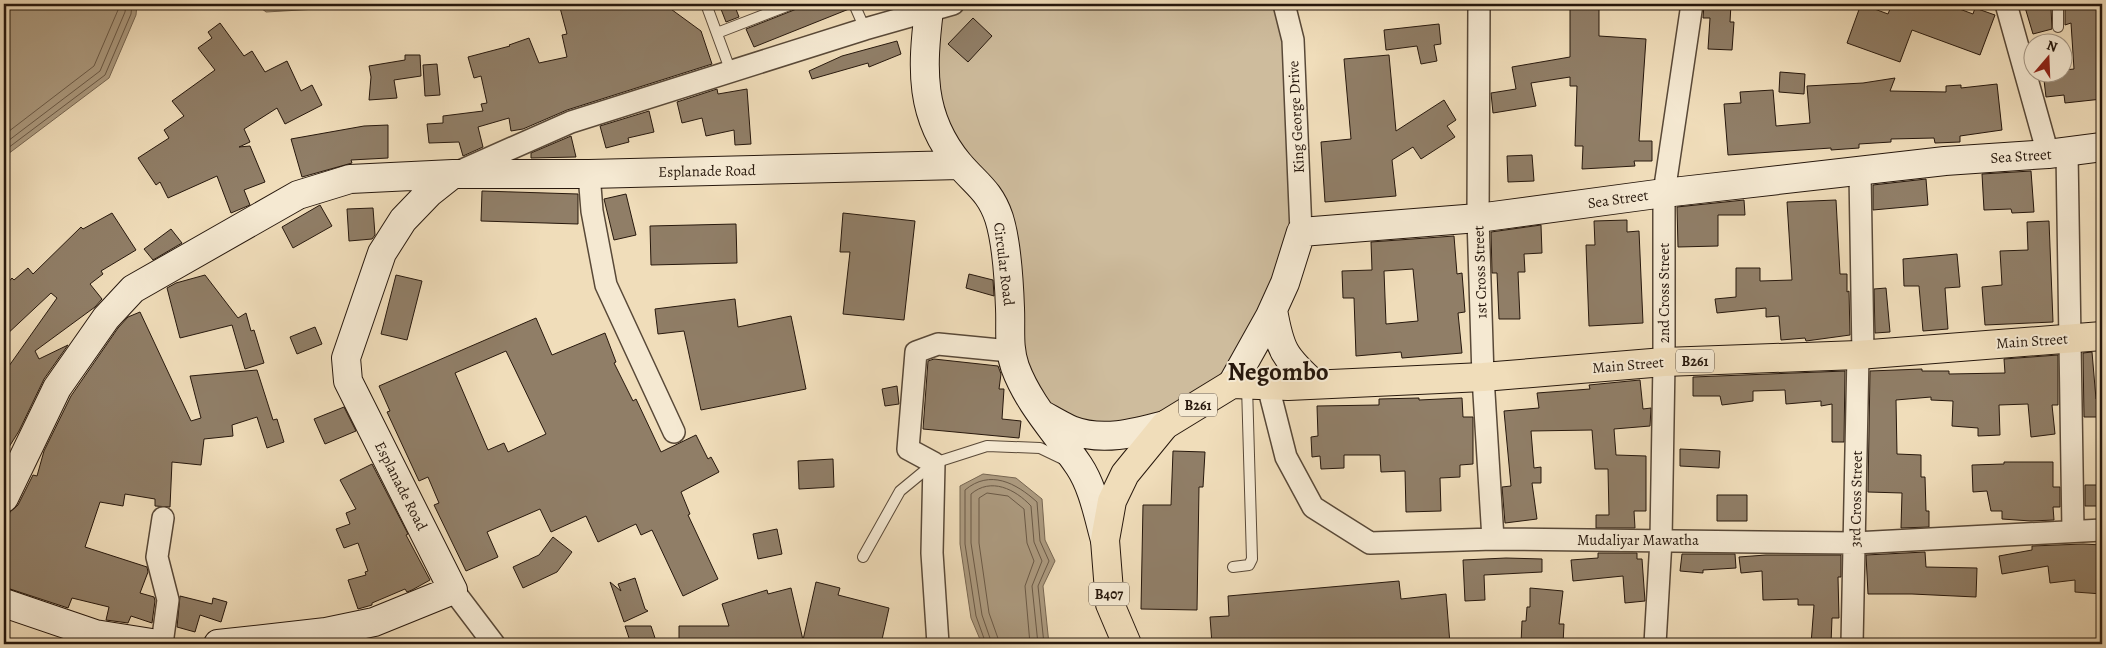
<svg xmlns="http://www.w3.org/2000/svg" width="2106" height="648" viewBox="0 0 2106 648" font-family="Alegreya,serif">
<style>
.green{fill:#cebc9d;stroke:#7a6a55}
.water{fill:#ac9a7f;stroke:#776651}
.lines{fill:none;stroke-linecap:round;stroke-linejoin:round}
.shore{stroke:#6a5946;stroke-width:1}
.building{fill:#907e67;stroke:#27180d;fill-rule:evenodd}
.lane-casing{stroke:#594938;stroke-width:12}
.street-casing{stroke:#594938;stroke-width:24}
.secondary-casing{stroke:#27180d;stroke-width:30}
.primary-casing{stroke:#27180d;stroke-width:30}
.lane{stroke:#f5e9d2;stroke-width:10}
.street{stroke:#f5e9d2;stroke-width:21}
.secondary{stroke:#f5e9d2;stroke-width:28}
.primary{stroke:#f0ddba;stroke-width:28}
.labels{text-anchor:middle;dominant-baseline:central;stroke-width:4;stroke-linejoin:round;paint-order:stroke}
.shield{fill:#f5e9d2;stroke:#655748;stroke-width:1}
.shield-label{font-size:14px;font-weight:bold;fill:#27180d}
.street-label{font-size:15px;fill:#27180d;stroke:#f5e9d2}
.town-label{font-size:25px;font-weight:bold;fill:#27180d;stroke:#f5e9d2}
</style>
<rect width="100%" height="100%" fill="#f0ddba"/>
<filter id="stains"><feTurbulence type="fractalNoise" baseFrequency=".004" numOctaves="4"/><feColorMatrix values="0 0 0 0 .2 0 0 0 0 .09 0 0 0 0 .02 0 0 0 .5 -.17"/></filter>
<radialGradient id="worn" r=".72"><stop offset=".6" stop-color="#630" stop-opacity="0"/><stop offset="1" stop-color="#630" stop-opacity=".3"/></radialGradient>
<path class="green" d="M953 4H1294L1301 232 1232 384 1165 425 1084 433 1021 381 1003 237 940 139 929 10Z"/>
<path class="water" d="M4 4H137L136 15 109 78 4 157Z
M256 4H343L334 8 266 12Z
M983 474 1016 478 1042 499 1045 540 1055 561 1043 586 1049 644H982L971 618 960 544V486Z"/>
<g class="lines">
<path class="shore" d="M264 4 269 7 318 4
M4 135 94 66 118 10V4
M4 144 100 71 125 12 126 4
M4 151 105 75 131 14 132 4
M986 644 976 616 965 544V490C990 469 1016 483 1037 502L1040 541 1049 561 1038 586 1044 644
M992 644 982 615 971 543V494C991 477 1015 489 1031 506L1034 542 1042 561 1032 586 1038 644
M1000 644 989 613 979 543V498L987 493 1008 496 1024 509 1027 543 1034 561 1025 586 1030 644"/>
</g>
<path class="building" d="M559 4H664L701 31 712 64 567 110 523 129 511 131 509 118 478 127 483 147 463 156 459 142 429 143 427 124 443 123V116L483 111 481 104 487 103 481 76 474 78 468 57 510 46 509 45 529 38 539 63 567 57 562 35 567 34Z
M719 4H734L739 17 726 22Z
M806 4H847L849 9 754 47 746 29 794 10Z
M1704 4H1731L1730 22H1734L1732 50 1708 49 1710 18H1703Z
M1861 4 1888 14 1892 4H1946L1973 14 1975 8 1995 15 1980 55 1912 30 1900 62 1847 43Z
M2024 4H2049L2051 8 2052 29 2033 34Z
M2102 4V99L2065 103 2064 95 2046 97 2044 80 2061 78 2060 72H2064V70L2074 69 2071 23 2065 25V7Z
M1570 8H1599V36L1646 39 1639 141H1652V161H1634L1635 166 1582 169 1583 146H1575L1577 86H1570V77L1531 83 1536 106 1493 113 1491 93 1516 89 1512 67 1570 57Z
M973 18 992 36 968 62 948 44Z
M220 23 244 56 252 51 265 72 287 61 301 91 312 85 322 105 285 124 277 108 244 129 250 142 239 147 250 146 265 182 244 190 250 205 231 213 217 176 168 198 160 182 156 185 138 158 169 138 164 130 184 116 172 101 215 70 198 48 212 38 208 32Z
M1439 24 1441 44 1434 45 1437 61 1421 64 1417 46 1386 50 1384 30Z
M897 41 901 54 869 67 868 63 812 79 809 71 842 56Z
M405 55H420L421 76 394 80 397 98 369 100 371 77 369 66 405 60Z
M1389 55 1396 131 1444 100 1456 120 1447 126 1455 137 1421 159 1413 147 1392 160 1396 196 1325 202 1321 142 1351 139 1344 59Z
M437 64 440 95 425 96 423 65Z
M1780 72 1805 74 1804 94 1779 92Z
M1895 78 1890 91 1946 92V86L1961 85V88L1997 84 2002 130 1960 136V142L1935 143 1934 138 1891 139V142L1859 144V148L1831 150V148L1728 155 1724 104 1741 103 1740 92 1773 90 1776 126 1810 123 1807 86 1863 83Z
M717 89 718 94 747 89 751 144 735 145 734 130 706 136 702 118 682 123 677 102Z
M649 111 654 132 628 138 629 142 606 148 600 126Z
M388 125V158L351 160 352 163 302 177 291 139 364 126Z
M571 136 576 157 531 158V153Z
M1532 155 1534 181 1508 182 1507 156Z
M2031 171 2034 212 2012 213 2011 209 1984 210 1982 174Z
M1926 179 1928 205 1873 210V185Z
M482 191 578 194V224L481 221Z
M626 194 636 235 614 240 604 199Z
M1744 200 1745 215H1718V246L1678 247 1677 207Z
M1836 200 1840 274H1847V292L1849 291 1850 335 1806 341 1805 338 1781 340 1779 316 1766 317V308L1717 313 1715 299 1736 297V268H1760V281L1792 280 1787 202Z
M320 205 332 226 293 248 282 227Z
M373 208 375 235 372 239 349 241 347 209Z
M112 213 136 250 101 271 103 274 90 284 102 299 95 307 35 351 39 359 68 345 44 379 19 431 4 455V373L57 298 51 293 4 337V287L12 278 14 280 28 268 33 274 81 227 83 229Z
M843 213 915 221 904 320 843 314 850 252H840Z
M1627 220V232L1639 231 1643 323 1589 326 1586 245H1595L1594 221Z
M2049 221 2053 322 1985 325 1982 287 2002 285 2000 251 2028 250 2027 222Z
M736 224 737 263 651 265 650 226Z
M1541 225 1542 253 1524 254 1525 272H1518L1520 319H1499L1497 273H1492L1491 232Z
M171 229 182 243 153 260 144 249Z
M1454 236 1457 274 1462 273 1465 312 1458 313 1462 353 1402 358 1401 352 1356 356 1354 298H1343L1342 271 1372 270 1371 242ZM1413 269 1418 321 1386 324 1384 271Z
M1957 254 1960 287 1945 288 1948 329 1923 331 1919 286H1904L1903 259Z
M969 274 993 280 994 296 966 288Z
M205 275 238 318 246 313 251 331 254 330 264 363 245 369 232 325 180 338 167 288 176 283Z
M396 275 422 281 407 340 381 334Z
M1886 288 1890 332 1875 333 1874 289Z
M735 299 738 327 791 316 806 389 701 410 684 331 658 334 655 309Z
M140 312 191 421 201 418 190 376 257 370 273 420 277 419 284 442 267 448 257 417 232 425 233 436 204 439 201 465 172 462 170 507 155 506V499L125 494 123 506 100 502 85 547 147 567 148 572 140 593 154 597 155 601 152 623 131 616 128 623 106 620 109 607 72 598 68 608 4 587V533L10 512 18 505 33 475 37 476 44 451 71 396 118 328 128 317Z
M536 318 552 355 605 333 616 362 614 363 633 401 636 399 661 452 696 435 708 459 711 457 719 472 681 492 690 514 688 515 718 579 683 596 652 530 641 535 636 524 598 542 586 516 551 532 540 509 487 532 498 557 466 571 434 505 439 503 428 477 419 481 387 412 390 411 379 386ZM506 351 546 434 508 452 504 443 488 450 455 373Z
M315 327 322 344 297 354 290 337Z
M2092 352 2096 399H2102V417H2084L2083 353Z
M2058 355V405H2052L2055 434 2031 437 2028 404 1999 405 2000 435 1978 436V428L1952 426 1953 401 1931 400V397L1896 400 1897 454 1921 455V477H1925L1926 511H1929V527L1901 528 1902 493 1868 492 1870 371 1922 369V371H1949V374L2005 373 2004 359Z
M934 359 998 366 1001 374 999 389H1004L1002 419 1021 421 1019 438 923 429 928 361Z
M1845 371 1844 442H1832V404L1821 406V401L1786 404 1785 390 1753 391V401L1722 405 1720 396H1693V377Z
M1640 380 1643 409 1651 408 1650 426 1614 429 1616 455 1646 456V511H1634L1635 528H1596V515H1609L1608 469H1595L1592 430 1531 431 1534 468 1541 467V483H1532L1537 519 1505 523 1502 487 1511 486 1504 411 1539 408 1537 393 1590 389 1589 385Z
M897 386 899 404 885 406 882 389Z
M1419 398V400L1462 398 1463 417H1473V464L1460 465V477L1440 478 1441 511 1406 512 1405 471 1381 472 1380 455H1344V468L1321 469 1320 456 1312 457 1311 437 1318 436 1317 406 1379 405V399Z
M344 407 356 431 325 444 314 419Z
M1680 449 1720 451 1719 468 1680 466Z
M1173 451 1205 452 1203 487H1199L1197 610 1141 609 1143 505H1171Z
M833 459 834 487 799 489 798 461Z
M2004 462H2053V487H2060V507H2053L2054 520 2031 521 2002 519V511H1991L1987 491 1973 492 1972 465 2004 464Z
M372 464 408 534 406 535 430 580 412 590 407 592 405 589 372 603V605L358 609 348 580 366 575 365 572 368 571 358 543 344 548 336 529 350 524 346 513 356 509 340 480Z
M2085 485H2102V506H2085Z
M1717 495H1747V521H1717Z
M777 529 782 554 758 559 753 534Z
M553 537 572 552 557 572 523 588 513 567 539 555Z
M2083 544 2102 545V594L2075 592V580L2050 583 2048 566 2002 574 1999 556 2032 550V546Z
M1925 552 1926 567 1977 568 1976 597 1912 594H1868L1866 555Z
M1598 553H1637V559H1642L1645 601 1625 603 1623 576 1573 581 1571 560 1598 558Z
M1682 554H1735L1736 568 1703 570V573L1680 571Z
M1766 555H1841V577H1838L1839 618H1832L1831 644H1811L1814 605H1798V599L1763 600 1762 571 1741 573 1739 557Z
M1506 558 1542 559V572L1484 575 1485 600 1465 601 1463 560Z
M635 578 645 609 648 611 624 622 610 582 621 591 618 584Z
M1399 581 1401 599 1446 594 1450 644H1212L1210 617 1229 616 1228 596Z
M816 582 840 588 838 595 889 608 881 644H679V626H729L722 604 767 590 768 594 791 588 803 640Z
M1530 588 1563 591 1559 624H1564L1563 644H1521L1522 621H1526L1527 607H1530Z
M180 596 212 604 213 598 227 602 221 622 200 615 195 632 177 627Z
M625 626H651L657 644H631Z"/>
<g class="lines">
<g class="lane-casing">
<path id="lane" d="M706 4 731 72
M854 4 865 29
M2058 4V27
M717 33 792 4
M863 557 900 491 934 463 987 446 1040 448 1065 460
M1233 567 1249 565 1252 559 1247 386"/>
</g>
<g class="street-casing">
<path id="street" d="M1284 4 1293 40 1301 232
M1479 4 1478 218 1483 377 1493 539
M2006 4 2048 154
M2067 152 2073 531
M458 172 571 122 865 29 953 4
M1860 172 1863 354
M589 174 592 211 606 285 674 432
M1268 386 1286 457 1313 507 1370 543 1493 539 1855 543 2102 530
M453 590 494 644
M162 644 168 600 157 557 163 518
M938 644 932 553 934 463 908 449 916 352 938 344 1010 351
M1655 644 1661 540 1664 362V193L1692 4
M1852 644 1858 355"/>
</g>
<g class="secondary-casing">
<path id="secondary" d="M929 10C922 68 919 116 959 164 976 184 990 191 999 218 1007 243 1009 281 1010 308 1011 329 1008 347 1015 367 1029 405 1057 433 1079 466 1093 487 1098 515 1105 540
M1273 310C1280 350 1284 357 1314 384
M1232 384 1270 316 1285 283 1301 232 1478 218 1664 193 1945 161 2048 154 2102 147
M1043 415C1052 420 1062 426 1071 430 1102 442 1135 433 1165 425
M4 498 57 388 106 318 133 289 298 195 350 179 453 174H589L960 165
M4 603 95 634 158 644
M218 644 326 632 374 622 453 590 348 381 346 358 382 253 403 220 429 193 453 174"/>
</g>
<g class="primary-casing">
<path id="primary" d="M1127 644 1110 604 1105 540 1112 501 1125 474 1165 425 1232 384 1288 386 1483 377 1664 362 1858 355 2102 336"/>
</g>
<use href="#lane" class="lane"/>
<use href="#street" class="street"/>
<use href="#secondary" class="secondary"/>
<use href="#primary" class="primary"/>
</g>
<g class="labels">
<g class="shield">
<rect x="1676" y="349.5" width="38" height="23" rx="4"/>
<rect x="1179" y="393.5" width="38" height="23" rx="4"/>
<rect x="1089" y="582.5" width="40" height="23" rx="4"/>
</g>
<g class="shield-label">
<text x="1695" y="361">B261</text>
<text x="1198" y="405">B261</text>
<text x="1109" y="594">B407</text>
</g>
<g class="street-label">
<text transform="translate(1296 117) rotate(-93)">King George Drive</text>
<text transform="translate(2021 156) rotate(-4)">Sea Street</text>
<text transform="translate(707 171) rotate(-1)">Esplanade Road</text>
<text transform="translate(1618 199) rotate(-8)">Sea Street</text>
<text transform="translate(1004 264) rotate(83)">Circular Road</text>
<text transform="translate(1480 272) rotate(-92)">1st Cross Street</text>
<text transform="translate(1664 293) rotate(-90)">2nd Cross Street</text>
<text transform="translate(2032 341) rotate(-4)">Main Street</text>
<text transform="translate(1628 365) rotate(-5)">Main Street</text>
<text transform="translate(401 486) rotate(63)">Esplanade Road</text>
<text transform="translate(1856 499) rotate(-89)">3rd Cross Street</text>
<text x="1638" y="540">Mudaliyar Mawatha</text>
</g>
<g class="town-label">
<text x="1278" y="372">Negombo</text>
</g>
</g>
<rect width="2106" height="648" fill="none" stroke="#f0ddba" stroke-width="20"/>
<rect x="5" y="5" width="2096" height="638" fill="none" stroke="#27180d" stroke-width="2.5"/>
<rect x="10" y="10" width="2086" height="628" fill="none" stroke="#27180d"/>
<g transform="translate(2048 58) rotate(19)"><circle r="24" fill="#f5e9d2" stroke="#a39583"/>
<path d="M0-4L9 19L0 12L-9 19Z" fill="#8f2418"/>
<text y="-8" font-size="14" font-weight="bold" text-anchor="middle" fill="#27180d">N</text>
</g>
<rect width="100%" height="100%" filter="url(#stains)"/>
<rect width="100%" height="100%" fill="url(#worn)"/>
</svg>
